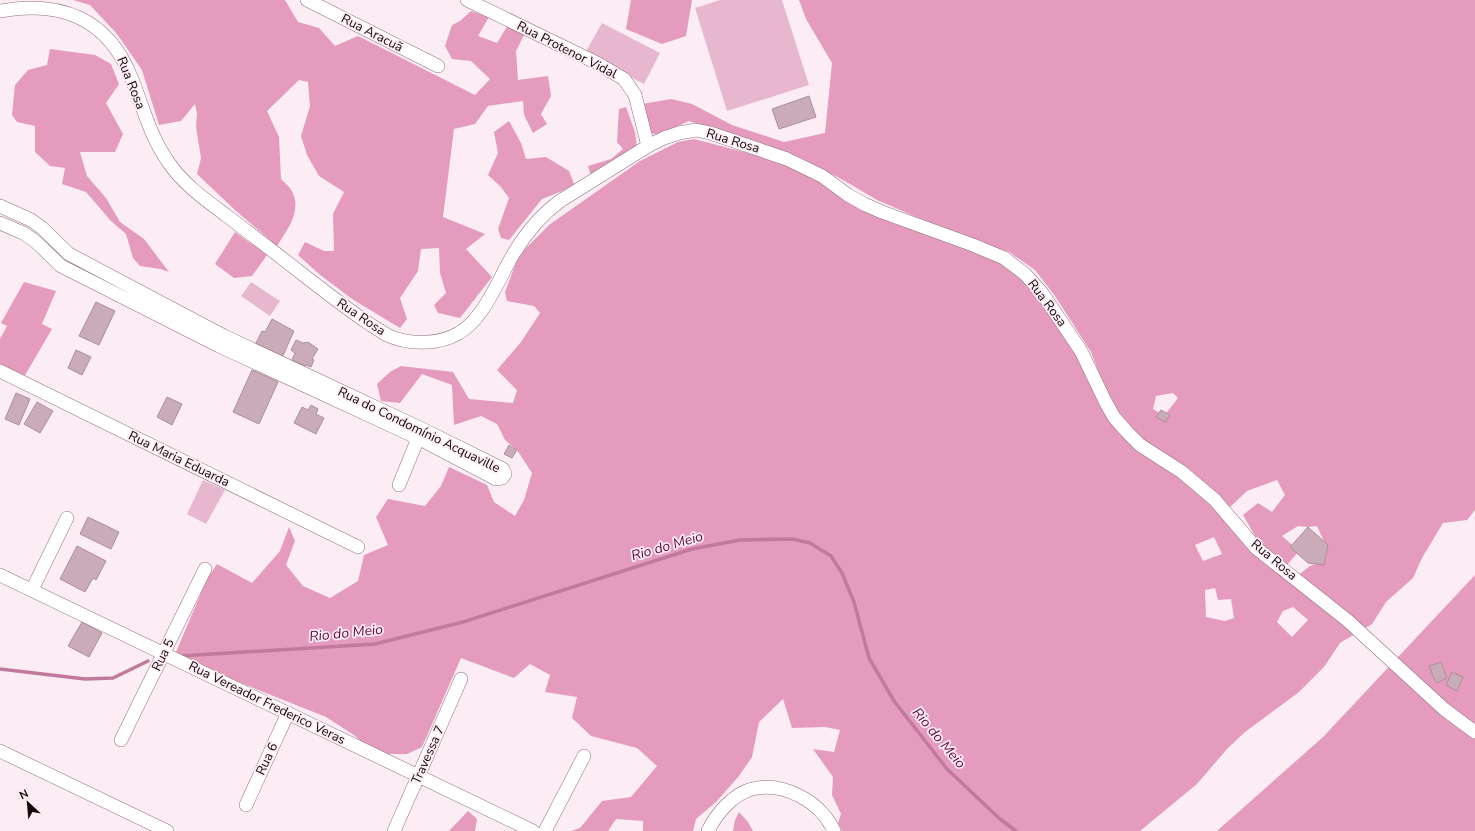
<svg xmlns="http://www.w3.org/2000/svg" width="1475" height="831" viewBox="0 0 1475 831" font-family="'Nunito Sans',sans-serif">
<style>
.green{fill:#e7b8cd}
.forest{fill:#e59bbe;fill-rule:evenodd}
.lines{fill:none;stroke-linecap:round;stroke-linejoin:round}
.stream{stroke:#c27a9c;stroke-width:3.5}
.building{fill:#caabb8;stroke:#ad8f9c}
.minor-casing{stroke:#8f727f;stroke-width:14}
.minor{stroke:#fff;stroke-width:13}
.labels{text-anchor:middle;dominant-baseline:central;stroke-width:3.5;stroke-linejoin:round;paint-order:stroke}
.street-label{font-size:13px;fill:#140a0e;stroke:#fbedf3}
.water-label{font-size:14px;font-style:italic;fill:#5f073d;stroke:#fbedf3}
</style>
<rect width="100%" height="100%" fill="#fbedf3"/>
<path class="green" d="M720 0H782L809 85 727 111 695 8Z
M602 23 660 53 644 84 585 53Z
M251 282 280 301 270 316 241 296Z
M203 480 225 490 206 524 187 514Z"/>
<path class="forest" d="M73 0H285L298 22 319 28 335 46 358 36 475 95 490 79 471 61 452 59 445 46 452 25 460 21 471 11 489 17 478 36 497 43 508 25 524 35 516 51 518 80 548 76 551 96 541 114 547 124 533 133 524 115 523 101 488 106 475 124 454 129 443 217 485 234 466 249 492 277 460 318 438 313 434 305 446 293 440 273 439 248 421 249 418 271 400 298 407 319 400 328 352 299 319 274 298 255 305 242 324 251H334L333 214 344 192 319 176 307 155 301 136 310 106 308 82 299 80 267 111 279 137 281 179C284 182 287 185 290 188 304 208 288 229 277 246L235 210 197 174 201 158 196 127 197 114 195 104 181 121 159 125 142 70 117 34 90 5Z
M631 0H692L686 36 662 44 626 29Z
M799 0H1475V510L1467 520 1443 523 1422 558 1413 578 1386 602 1372 624 1340 643 1324 667 1299 692 1245 732 1227 749 1197 784 1140 831H842L838 823 841 814 832 795 833 777 813 749 834 752 840 730 825 727 792 728 783 699 759 722 752 757 739 776 716 802 696 819 693 831H643V821L616 819 608 831H571L580 828 602 801 631 797 657 766 637 748 591 736 572 718 577 697 545 692 550 675 530 664 514 678 461 658 422 747 407 754H374L354 735 326 717 201 667 176 652 207 579 217 564 252 583 280 551 289 527 295 541 286 565 303 586 330 598 358 581 364 555 388 545 376 517 388 499 425 506 441 486 449 467 487 485 494 502 515 516 524 500 532 473 517 450 505 440 497 424 481 416 454 425 452 385 422 374 400 403 381 401 377 384 390 372 401 366 453 372 469 399 513 403 517 390 497 370 521 342 540 313 534 306 507 301 505 292 519 255 549 225 640 161 678 142 694 139 775 160 809 175 862 211 993 258 1007 267 1038 295 1104 386 1091 352 1055 296 1035 270 1009 252 965 238 877 200 843 180 803 159 689 121 659 135 650 133 642 104 671 99 692 104 732 125 784 142 825 133 832 63 806 19ZM1173 393 1178 398 1164 416 1153 409 1156 396ZM1277 480 1285 495 1272 512 1258 503 1243 515 1263 550 1287 565 1299 551 1282 536 1298 526 1308 527 1317 526 1325 544 1322 561 1310 566 1297 576 1252 552 1229 508 1247 491ZM1214 537 1222 554 1203 561 1195 545ZM1215 588 1218 600 1231 599 1234 618 1225 621 1206 617 1205 590ZM1293 607 1308 620 1292 637 1277 622 1283 611Z
M50 49 95 55 111 64 119 84 106 103 123 134 115 152H80L87 176 106 198 120 222 144 239 169 272 160 269 140 266 133 258 126 234 111 221 86 192 62 184 65 168 50 166 35 152V126L17 122 12 115 15 85 28 70 47 65Z
M626 107 635 132 637 148 591 177 588 166 611 159 623 149 617 142 619 109Z
M509 121 521 143 526 159 546 157 569 171 575 186 542 199 509 240 501 238 498 229 509 198 501 187 488 175 498 153 494 132Z
M235 232 267 255 252 276 234 278 215 264Z
M24 282 56 291 42 324 52 329 24 377 0 365V339L7 326 1 323Z
M1475 575V831H1217L1323 737Z
M468 811 477 819 475 831H449Z
M739 812 748 822 753 831H733L735 820Z"/>
<g class="lines">
<path class="stream" d="M180 656 375 644 463 622 692 549 740 540 793 539 810 543 831 556 842 573 854 602 869 658 894 701 947 769 1000 819 1016 831
M0 669 85 679 113 678 148 661"/>
</g>
<path class="building" d="M809 96 816 117 779 129 772 109Z
M96 302 115 311 99 345 79 336Z
M272 319 294 331 281 360 255 345 262 331 265 332Z
M296 340 303 343 308 342 318 349 312 359 314 360 311 367 306 365 305 366 292 360 295 353 291 350Z
M76 350 91 357 82 375 68 368Z
M252 370 278 382 259 424 233 412Z
M16 393 30 399 19 425 5 419Z
M167 397 182 404 172 425 157 417Z
M37 402 53 411 40 433 24 424Z
M311 405 318 409 316 414 324 418 316 434 294 423 302 407 308 410Z
M1161 410 1170 415 1165 422 1156 417Z
M509 445 517 450 512 458 504 454Z
M88 517 119 532 111 549 80 534Z
M1308 527 1328 545 1324 565 1308 563 1290 547Z
M77 546 106 561 96 580 93 578 85 592 60 579Z
M82 622 102 633 89 657 68 646Z
M1441 662 1447 678 1436 683 1429 666Z
M1452 672 1463 677 1457 691 1446 685Z"/>
<g class="lines">
<g class="minor-casing">
<path id="minor" d="M307 0 438 66
M467 0 597 63 624 79 635 95 648 146
M0 11C61 0 108 19 131 77 143 106 150 137 169 163 183 184 207 201 227 216 252 235 277 254 301 273 324 291 347 309 371 325 376 328 382 332 387 335 408 345 439 345 459 333 484 319 499 278 514 253 526 233 541 215 560 201L648 146 664 138 679 133 696 130 710 133 787 159 822 176 848 195 864 204 882 212 973 245 1004 258 1025 274 1042 293 1081 351 1105 401 1114 417 1127 432 1140 445 1182 472 1215 500 1256 548 1347 620 1444 709 1475 732
M0 206 31 220 42 228 69 254 224 336 422 429 503 469 505 474 502 478 496 479 418 438 219 346 61 266 35 241 23 233 0 223
M0 371 358 547
M399 485 421 431
M0 575 533 831
M32 590 67 518
M121 740 205 569
M0 751 167 831
M246 805 288 713
M394 831 461 679
M545 831 584 756
M708 831C716 814 733 794 752 789 784 781 821 802 834 831"/>
</g>
<use href="#minor" class="minor"/>
</g>
<g class="labels">
<g class="street-label">
<text transform="translate(372 33) rotate(27)">Rua Aracuã</text>
<text transform="translate(567 50) rotate(27)">Rua Protenor Vidal</text>
<text transform="translate(131 83) rotate(68)">Rua Rosa</text>
<text transform="translate(733 141) rotate(17)">Rua Rosa</text>
<text transform="translate(1047 303) rotate(53)">Rua Rosa</text>
<text transform="translate(361 317) rotate(34)">Rua Rosa</text>
<text transform="translate(419 430) rotate(26)">Rua do Condomínio Acquaville</text>
<text transform="translate(179 459) rotate(26)">Rua Maria Eduarda</text>
<text transform="translate(1274 560) rotate(40)">Rua Rosa</text>
<text transform="translate(163 655) rotate(-64)">Rua 5</text>
<text transform="translate(267 703) rotate(26)">Rua Vereador Frederico Veras</text>
<text transform="translate(428 755) rotate(-66)">Travessa 7</text>
<text transform="translate(267 759) rotate(-65)">Rua 6</text>
</g>
<g class="water-label">
<text transform="translate(667 546) rotate(-16)">Rio do Meio</text>
<text transform="translate(346 633) rotate(-6)">Rio do Meio</text>
<text transform="translate(939 738) rotate(50)">Rio do Meio</text>
</g>
</g>
<g transform="translate(28 803) rotate(334)" stroke="#fbedf3" stroke-width="3" paint-order="stroke">
<path d="M0-3L7 15L0 10L-7 15Z" fill="#140a0e"/>
<text y="-6" font-size="11" font-weight="bold" text-anchor="middle" fill="#140a0e">N</text>
</g>
</svg>
